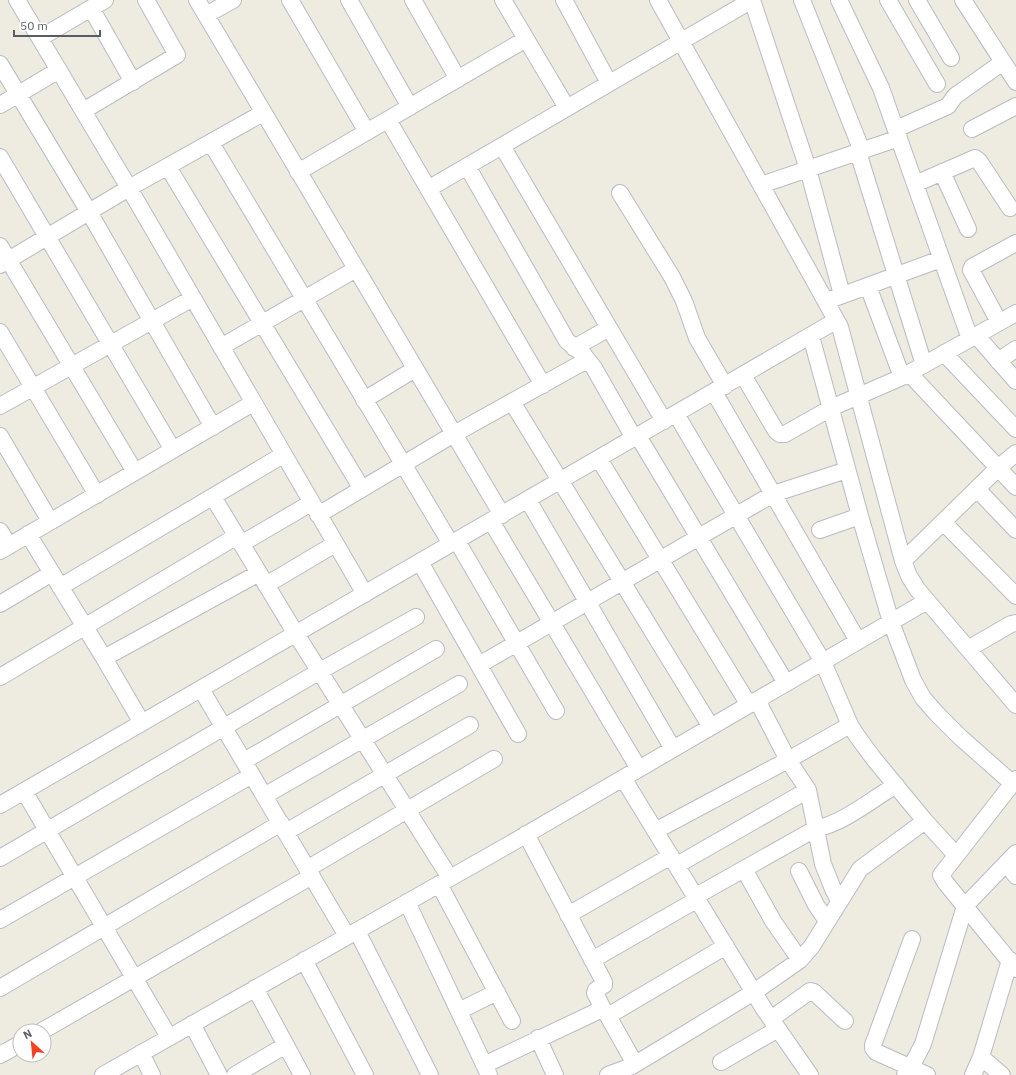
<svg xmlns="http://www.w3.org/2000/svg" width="1016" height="1075" viewBox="0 0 1016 1075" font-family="'IBM Plex Sans',sans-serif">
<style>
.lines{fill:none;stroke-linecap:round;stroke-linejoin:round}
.minor-casing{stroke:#b9bbc1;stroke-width:18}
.minor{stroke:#fff;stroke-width:16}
</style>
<rect width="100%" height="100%" fill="#eeece1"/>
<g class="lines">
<g class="minor-casing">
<path id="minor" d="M17 0 129 188 365 594
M197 0 502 515
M290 0 367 132
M349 0 410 107
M413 0 458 79
M503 0 567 108
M564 0 609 83
M658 0 840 327 903 561 909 576 917 589 1016 705
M752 0 808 169 842 295
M802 0 862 151
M839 0 881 88 970 339
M888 0 937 84
M917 0 951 58
M963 0 1016 82
M91 8 133 82
M206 15 233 0
M40 38 105 0
M0 64 89 212 213 427
M0 105 59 70
M83 111 177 55 146 0
M388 120 543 385
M896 129 948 106 955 96 1003 62
M972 129 1016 106
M211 143 451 544
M502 146 664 421
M858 152 924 365
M0 157 173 450
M467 166 567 341 583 354 594 368 634 438
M168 167 362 489
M298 172 526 39
M942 172 968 229
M915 184 975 158 979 161 1010 208
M761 185 899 138
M428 189 752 0
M620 193 672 277 684 301 697 338 725 386
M0 246 135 472
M0 265 129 188 263 113
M868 286 902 377
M832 299 941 259
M999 322 971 270 972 267 1016 243
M0 332 97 495
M976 335 1016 381
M811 336 860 516 891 622 913 680 923 698 937 714 960 737 1012 783
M221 347 356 269
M574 348 609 328
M944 353 1016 429
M998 361 1016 349
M909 373 1016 487
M743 375 776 431 780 434H785L831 408 902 377 1016 313
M714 392 858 641
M364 400 415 369
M512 402 711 727
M0 406 193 298
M676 414 823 662 850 725 857 736 874 759 925 821 956 855
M0 436 50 521
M638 436 786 683
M599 459 749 705
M977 489 1016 530
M213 497 296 634 450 878
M528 500 673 749
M318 515 454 434 587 360
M491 521 639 769
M943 522 1016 596
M820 530 860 516
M0 531 9 546
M28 534 104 658 142 723
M457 541 556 711
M241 544 311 503
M0 551 253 403
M903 561 998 468 1016 453
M420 562 518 734
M266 585 335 544
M60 587 283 455
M0 604 52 573
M968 649 1011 624 1016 623
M104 658 259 573
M479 665 773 494 847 470
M0 677 237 536
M201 689 347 936
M757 700 788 760 808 790 823 864 833 889 839 901
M244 761 436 649
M623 778 764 1009 810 1075
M1016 779 941 875 945 882 1016 969
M24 791 169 1037
M264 796 459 684
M0 805 832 323H837
M655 831 788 760 850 725
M286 832 470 725
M526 834 604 982V985L596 990 595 993 604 1011
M0 858 320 671 416 617
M1006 863 1016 876
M677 865 808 790
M307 869 494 759
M744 869 773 921 800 960
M799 871 816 905 827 921
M439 884 512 1021
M696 896 815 829C844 823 871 800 896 785
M407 902 489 1075
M568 915 671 856
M0 920 252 775
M357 931 430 1075
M912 939 873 1045V1048L876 1052 927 1075
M304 960 365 1075
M592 960 698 899
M0 988 281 823
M255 988 302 1075
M459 1011 497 992
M608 1016 726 946
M771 1019 810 991 814 992 845 1021
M192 1024 219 1075
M42 1031 312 876
M538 1038 555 1075
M141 1053 152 1075
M0 1055 20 1044
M981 1057 1002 1075
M721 1062 778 1029
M484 1065 600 1010 604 1011 608 1016 635 1064
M103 1075 510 844 927 601
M235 1075 286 1045
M608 1075 632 1066 652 1054 754 992 800 960 812 946 860 869 925 821
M905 1075 911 1067 923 1044 965 906 1016 853
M973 1075 981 1057 1010 960"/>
</g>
<use href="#minor" class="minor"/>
</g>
<g transform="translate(32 1043) rotate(333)"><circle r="19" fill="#ffffff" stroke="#bdbec1"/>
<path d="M0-3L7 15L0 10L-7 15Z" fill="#f6401f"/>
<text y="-6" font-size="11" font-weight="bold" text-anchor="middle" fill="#595d63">N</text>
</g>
<path d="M14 30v6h86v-6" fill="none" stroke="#595d63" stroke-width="2"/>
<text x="20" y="30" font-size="12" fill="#595d63" stroke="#ffffff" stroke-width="3" paint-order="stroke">50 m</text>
</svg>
